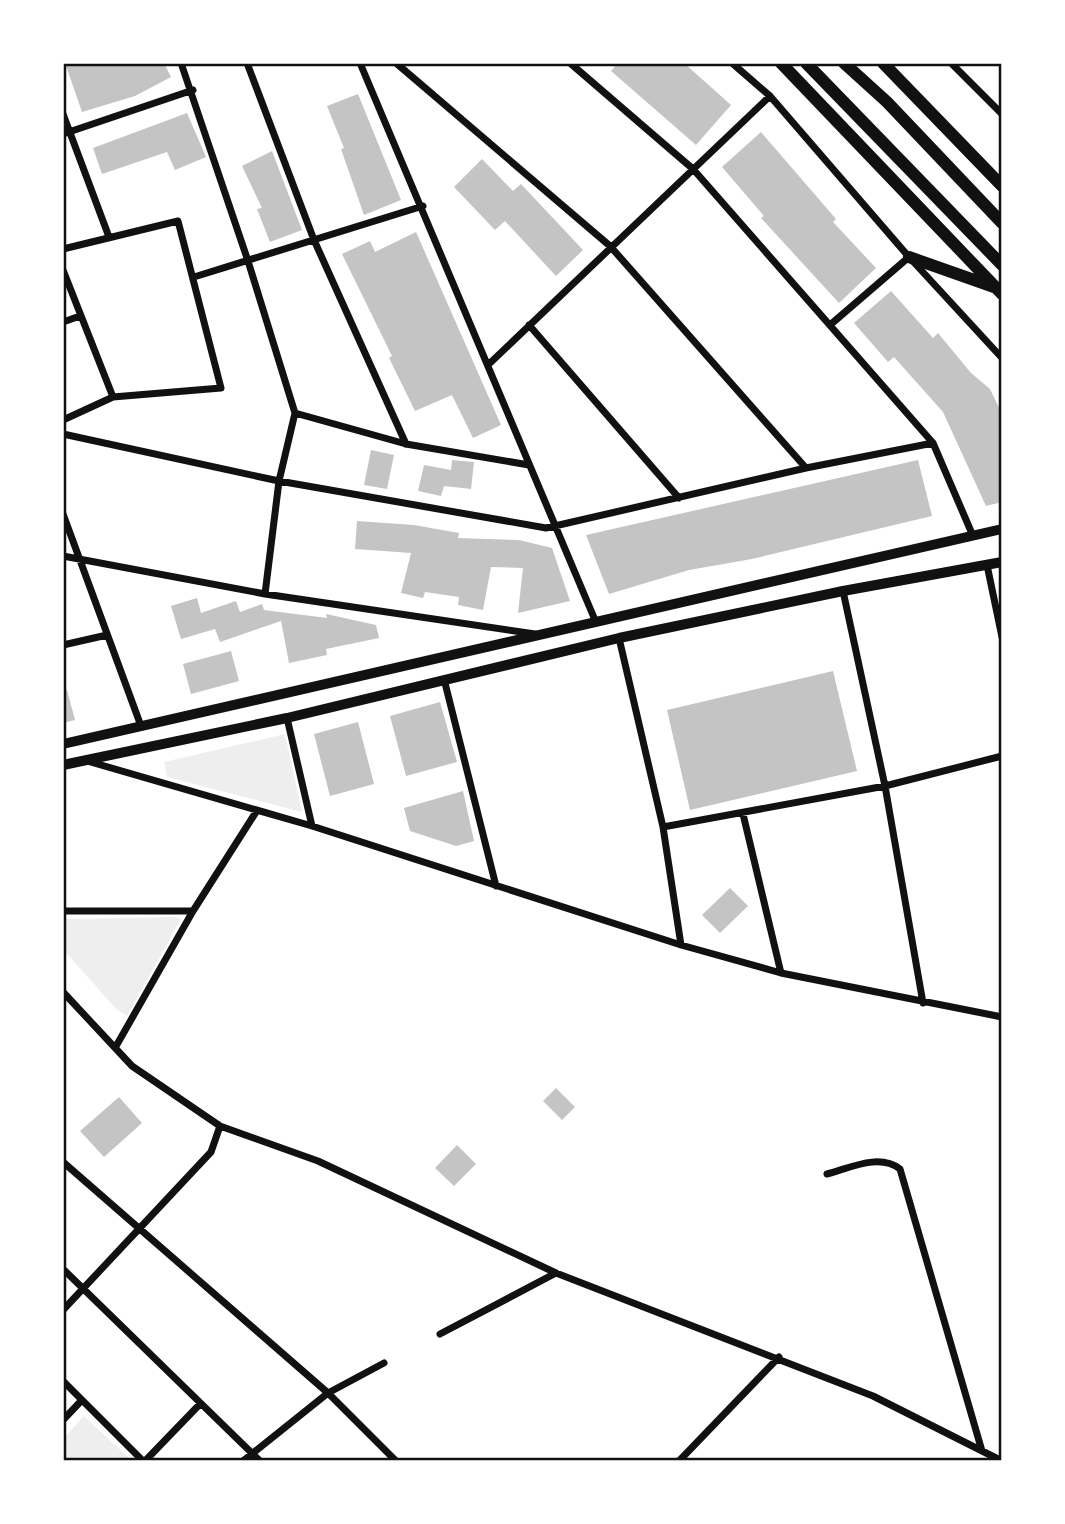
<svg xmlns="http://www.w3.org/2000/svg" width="1065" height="1524" viewBox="0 0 1065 1524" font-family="Mulish,sans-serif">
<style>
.green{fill:#eee}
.building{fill:#c4c4c4}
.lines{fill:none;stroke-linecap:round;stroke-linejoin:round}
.minor{stroke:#111;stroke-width:7}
.secondary{stroke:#111;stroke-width:10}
.trunk{stroke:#111;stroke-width:12}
.neatline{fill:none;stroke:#111;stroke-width:2.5}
</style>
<rect width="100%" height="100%" fill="#fff"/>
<path class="green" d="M285 734 302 812 167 777 164 762Z
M175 917 181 919 127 1016 116 1009 63 949 65 919Z
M84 1416 129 1458 127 1461H63V1439Z"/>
<path class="building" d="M65 63H164L171 77 135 96 82 112Z
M618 63H684L731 105 696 145 611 71Z
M358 94 401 200 364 215 341 149 344 148 327 106Z
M187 113 206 157 175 170 167 152 102 174 93 148Z
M761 132 836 219 833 222 876 268 839 303 761 218 764 216 722 167Z
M272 151 302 230 270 242 257 209 262 208 242 166Z
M482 159 513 191 521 184 583 250 556 276 505 221 495 230 454 187Z
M416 232 501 425 473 438 452 395 415 411 389 358 392 356 342 254 370 241 375 252Z
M891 291 933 338 938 333 971 373 990 389 1002 414V502L986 506 943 412 894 357 888 362 854 323Z
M371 450 394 455 387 489 364 485Z
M452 460 474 462 471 489 444 486 441 496 418 491 424 465 451 470Z
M918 460 932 516 752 559 689 570 609 594 586 535Z
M357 521 414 525 459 533 458 538 519 540 552 548 570 601 518 613 523 568 491 567 483 610 458 605 459 597 425 592 423 598 401 593 411 553 355 549Z
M197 598 201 613 236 601 240 612 262 604 264 610 327 618 326 614 376 625 379 638 326 649 327 655 289 663 281 621 220 642 215 629 181 639 171 606Z
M231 651 239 681 191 694 183 664Z
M833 671 857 771 690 810 667 710Z
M63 690H67L75 720 63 723Z
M440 702 457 762 406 776 390 716Z
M358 722 374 784 330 796 314 734Z
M463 791 474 841 456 846 410 831 404 808Z
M730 888 748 906 720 933 702 915Z
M556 1088 575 1107 562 1120 543 1101Z
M119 1097 142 1123 104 1157 80 1131Z
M457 1145 476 1164 454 1186 435 1168Z"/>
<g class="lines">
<path class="minor" d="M181 63 248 261 295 413 279 481 265 594
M247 63 314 240 406 444
M360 63 595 620
M396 63 610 246 806 468
M570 63 693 169 933 443 973 536
M732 63 770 96 909 257 1002 358
M951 63 1002 114
M63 114 109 237
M63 134 193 90
M63 249 178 221 221 388 113 397 63 420
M63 270 113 397
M194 277 423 206
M63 322 80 316
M529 325 679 498
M830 325 909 257
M489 364 770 96
M295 413 406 444 529 465
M63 434 279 481 546 528 806 468 933 443
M63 514 141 726
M63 556 265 594 535 634
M987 565 1002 637
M843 591 885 786 923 1003
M619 638 663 827 681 945
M63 645 107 635
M444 679 496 886
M287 718 312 826
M87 761 312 826 681 945 781 973 1002 1017
M743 814 781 973
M663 827 885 786 1002 756
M63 911H193
M63 992 132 1066 220 1126 318 1161 556 1273 873 1396 1002 1461
M115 1048 193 911 256 812
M63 1162 328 1393 396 1461
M827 1174C850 1168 879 1153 900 1169L982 1451
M63 1269 260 1461
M63 1310 211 1152 220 1126
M440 1334 556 1273
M63 1381 143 1461
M63 1420 82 1400
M145 1461 200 1404
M243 1461 328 1393 384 1363
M679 1461 779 1357"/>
<path class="secondary" d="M63 744 1002 529
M63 765 287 718 619 638 843 591 1002 562"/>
<path class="trunk" d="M781 63 1002 294
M806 63 1002 265
M844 63 887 102 1002 223
M883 63 1002 186
M909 257 994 287"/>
</g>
<rect width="1065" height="1524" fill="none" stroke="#ffffff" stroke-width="130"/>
<rect x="65" y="65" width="935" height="1394" class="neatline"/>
</svg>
